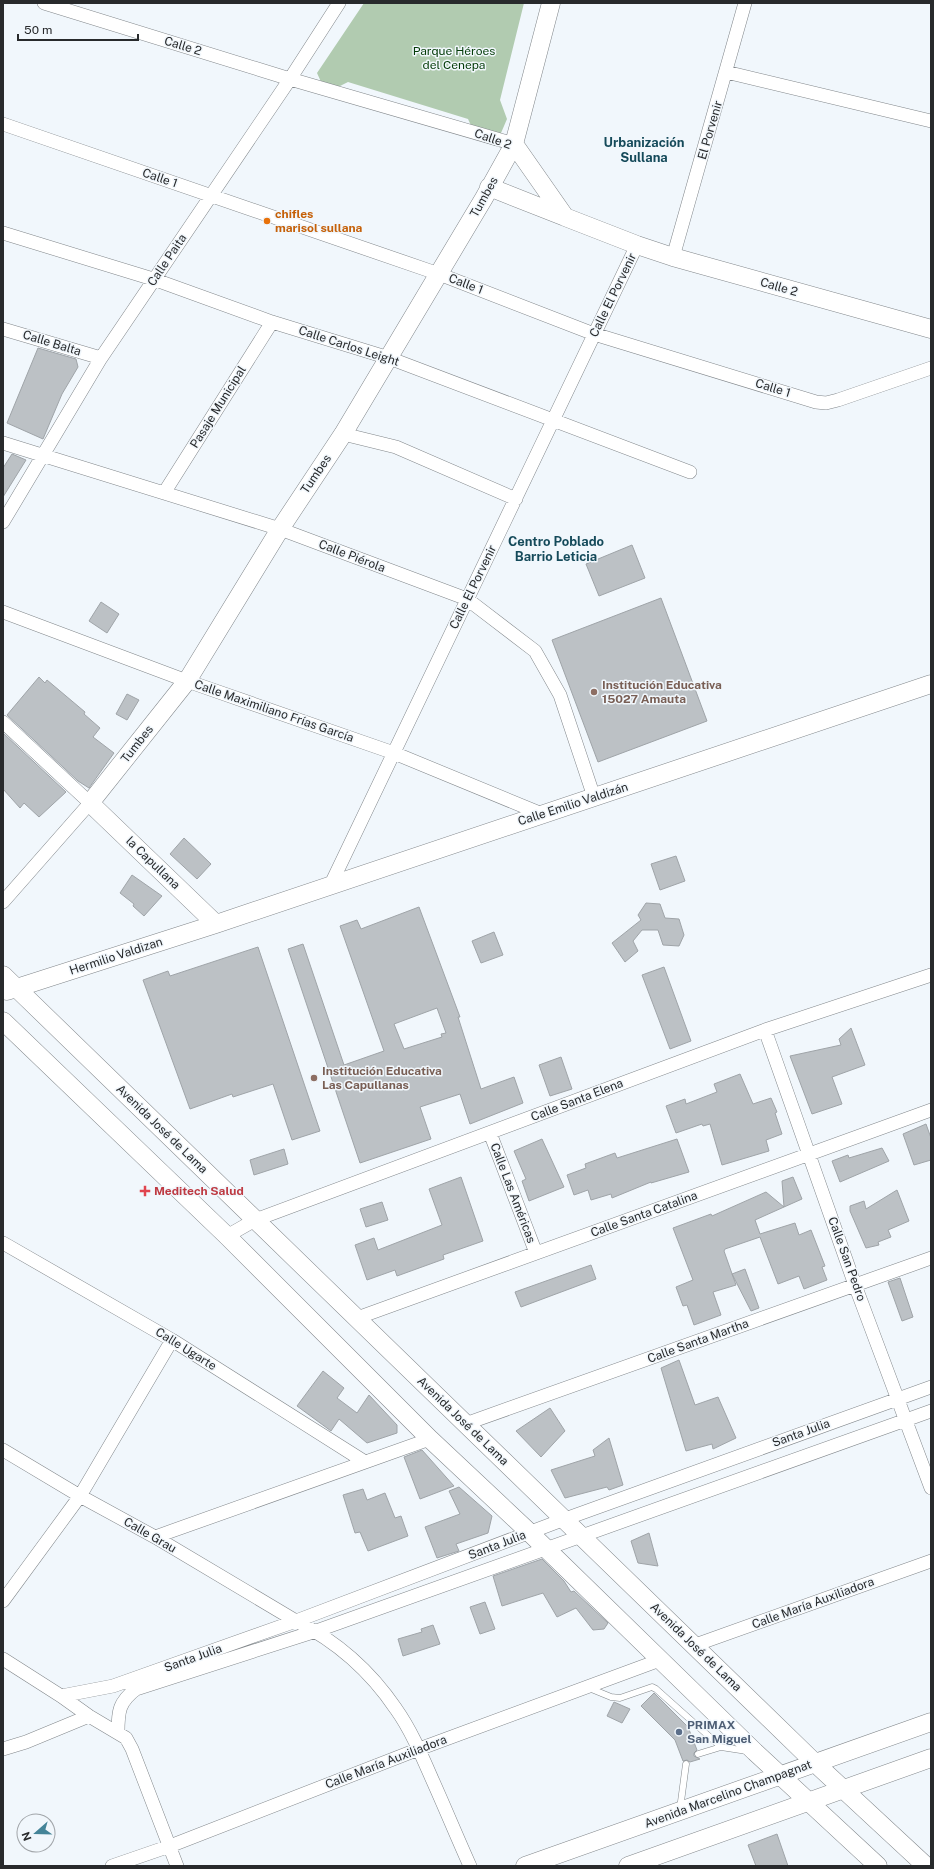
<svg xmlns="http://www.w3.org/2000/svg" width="934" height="1869" viewBox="0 0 934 1869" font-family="'Public Sans',sans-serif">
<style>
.green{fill:#b1cbb0}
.building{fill:#bcc1c5;stroke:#9fa4a8;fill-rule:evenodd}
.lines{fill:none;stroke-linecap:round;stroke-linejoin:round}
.lane-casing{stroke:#82878b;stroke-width:7}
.street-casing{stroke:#82878b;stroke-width:14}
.secondary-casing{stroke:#82878b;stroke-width:19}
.lane{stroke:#fff;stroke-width:6}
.street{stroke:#fff;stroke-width:13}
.secondary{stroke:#fff;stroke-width:18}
.food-dot{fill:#e8710a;stroke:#f1f7fc;stroke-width:1.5}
.education-dot{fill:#8d6e63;stroke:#f1f7fc;stroke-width:1.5}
.health-dot{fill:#e0444e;stroke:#f1f7fc;stroke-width:1.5}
.service-dot{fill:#5c6f8a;stroke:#f1f7fc;stroke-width:1.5}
.labels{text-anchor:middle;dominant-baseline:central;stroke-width:3;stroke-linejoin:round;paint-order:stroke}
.street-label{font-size:12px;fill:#282a2c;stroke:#f1f7fc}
.park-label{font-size:12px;fill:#033b07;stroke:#f1f7fc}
.food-label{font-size:12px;font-weight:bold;fill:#c56008;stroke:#f1f7fc;text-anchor:start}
.education-label{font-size:12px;font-weight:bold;fill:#785e54;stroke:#f1f7fc;text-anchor:start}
.health-label{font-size:12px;font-weight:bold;fill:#be3a42;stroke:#f1f7fc;text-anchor:start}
.service-label{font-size:12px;font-weight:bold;fill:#4e5e75;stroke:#f1f7fc;text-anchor:start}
.neighbourhood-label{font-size:13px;font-weight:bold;fill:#154a5a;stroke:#f1f7fc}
</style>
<rect width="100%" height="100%" fill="#f1f7fc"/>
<path class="green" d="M364 3H524L500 100 507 119 501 133 493 134 473 130 468 119 348 82 336 88 322 84 317 73Z"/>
<path class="building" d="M38 348 76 359 78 367 62 394 43 439 7 423Z
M12 454 26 460 3 497V468Z
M632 545 645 578 599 596 586 564Z
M661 598 707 721 598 762 552 640Z
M101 602 119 614 107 633 89 621Z
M39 677 45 683 47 680 85 712 84 714 100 728 93 737 114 753 89 788 78 781 7 715Z
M127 694 139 700 127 720 116 714Z
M3 733 66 792 39 817 24 803 20 808 3 789Z
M184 838 211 864 197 879 170 854Z
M676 856 685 881 660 890 651 864Z
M132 875 162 896 144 916 133 906 134 904 120 893Z
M646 903 660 904 665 918 679 919 684 935 679 946 663 945 658 930H642L633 941 638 951 625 962 612 943 641 920 638 915Z
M419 907 460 1017H458L481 1089 514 1077 523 1103 470 1124 460 1094 420 1107 431 1139 360 1163 288 949 303 944 344 1065 384 1051 340 926 357 920 361 929ZM437 1008 446 1033 441 1034 442 1037 404 1049 394 1024Z
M494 932 503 955 481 963 472 941Z
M258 947 320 1131 292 1140 273 1084 233 1097 232 1094 190 1109 143 980 168 971 170 976Z
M664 967 691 1041 670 1049 642 975Z
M851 1028 865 1065 832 1077 842 1104 812 1114 790 1056 841 1045 839 1039Z
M561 1057 572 1089 550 1096 539 1065Z
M740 1074 753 1104 771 1098 777 1112 775 1113 782 1134 766 1140 769 1151 722 1165 710 1124 703 1126 702 1124 676 1133 666 1106 685 1099 686 1104 717 1092 714 1084Z
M926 1124 931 1138V1160L914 1165 903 1134Z
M542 1139 564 1187 529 1201 522 1181 526 1179 514 1151Z
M677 1139 689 1172 651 1183V1182L612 1198 611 1194 591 1200 588 1190 574 1195 567 1175 586 1168 585 1164 615 1153 617 1158Z
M882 1148 889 1161 840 1182 832 1161 848 1155 849 1158Z
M284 1149 288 1164 254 1175 250 1160Z
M461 1177 483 1241 443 1255 444 1259 397 1276 395 1270 367 1280 355 1245 374 1238 378 1250 442 1225 429 1189Z
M793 1177 802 1199 784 1207 782 1181Z
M897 1190 909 1221 888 1230 891 1237 878 1242 879 1245 866 1248 850 1211V1206L864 1201 866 1209Z
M766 1192 784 1207 755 1220 760 1234 795 1223 799 1235 811 1230 825 1266 822 1267 827 1280 804 1289 799 1276 778 1284 760 1237 725 1249 724 1251 736 1285 713 1292 721 1315 694 1325 687 1305 683 1306 676 1287 693 1280 673 1228 711 1214 712 1216Z
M382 1202 388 1220 366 1227 360 1209Z
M591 1265 596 1279 521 1307 515 1292Z
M745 1269 759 1308 751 1311 732 1274Z
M900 1278 913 1317 902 1321 888 1282Z
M679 1360 695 1405 718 1397 736 1438 713 1449 712 1444 686 1451 661 1368Z
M323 1371 344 1388 337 1398 357 1413 369 1395 397 1425V1433L367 1443 339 1419 331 1431 297 1406Z
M550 1408 565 1431 541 1457 516 1431Z
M609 1438 623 1485 609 1490 607 1487 565 1498 551 1470 595 1456 593 1450Z
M422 1450 454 1486 420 1499 404 1457Z
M459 1487 492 1516 488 1533 456 1544 459 1551 437 1558 425 1527 460 1514 449 1491Z
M363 1489 367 1500 385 1493 395 1518 401 1516 408 1536 368 1551 360 1532 355 1533 343 1495Z
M649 1533 658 1566 638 1563 631 1541Z
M542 1559 564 1581 571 1592 574 1591 608 1623 604 1629 593 1630 576 1608 557 1617 543 1593 502 1606 493 1576Z
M485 1602 495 1629 480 1634 470 1607Z
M433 1625 440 1644 403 1656 398 1639 422 1632 421 1629Z
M654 1693 688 1727 697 1750 694 1753V1756L700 1759 690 1762 687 1760 683 1761 675 1740 641 1706Z
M614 1702 630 1709 622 1723 607 1716Z
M777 1834 788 1866H756L748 1845Z"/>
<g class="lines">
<g class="lane-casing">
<path id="lane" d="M589 1688 611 1697 620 1698 652 1687 656 1689 721 1747 747 1751
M698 1754 721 1747
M680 1809 686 1764"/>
</g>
<g class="street-casing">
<path id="street" d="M44 3 290 79 514 144
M726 72 931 121
M3 124 439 274 594 334 816 402 826 403 838 400 931 368
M3 233 153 279 272 322 389 358 690 472
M673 257 745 3
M3 329 101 358
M343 434 396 447 516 499
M3 443 280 529 467 599 535 651 560 695 594 797
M164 493 272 322
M3 522 101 358 290 79 339 3
M3 612 187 681 394 753 542 814
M3 722 90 803 3 902
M330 886 637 245
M765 1030 855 1285 931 1488
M490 1133 536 1253
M227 1236 255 1220 765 1030 931 975
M3 1243 172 1340 365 1462
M357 1318 931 1110
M465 1424 931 1258
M3 1450 80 1496 155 1537 296 1621C336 1641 371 1672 396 1709 411 1730 422 1756 432 1779 445 1808 457 1837 470 1866
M155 1537 430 1439
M3 1601 80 1496 172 1340
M695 1645 931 1561
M3 1659 61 1696 89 1716 126 1738 132 1749 177 1866
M61 1696 113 1686 296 1621 565 1519 931 1387
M118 1732C118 1711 119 1702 136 1689L316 1631 931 1411
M3 1749 26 1742 89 1716
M112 1866 170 1846 419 1749 660 1660"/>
</g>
<g class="secondary-casing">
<path id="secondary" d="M514 144 565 217 637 245 673 257 931 329
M489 187 565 217
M216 924 90 803 187 681 280 529 343 434 484 198 514 144 551 3
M3 975 815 1763 926 1866
M7 991 216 924 931 684
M3 1021 227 1236 430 1439 529 1532 755 1752 878 1866
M525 1866 931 1722
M628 1866 931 1758"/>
</g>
<use href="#lane" class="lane"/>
<use href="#street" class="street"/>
<use href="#secondary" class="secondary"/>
</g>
<circle class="food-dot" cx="267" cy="221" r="4"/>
<g class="education-dot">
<circle cx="594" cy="692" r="4"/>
<circle cx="314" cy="1078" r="4"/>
</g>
<path class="health-dot" d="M143 1185h4v4h4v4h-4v4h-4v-4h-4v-4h4z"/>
<circle class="service-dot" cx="679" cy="1732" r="4"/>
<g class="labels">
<g class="street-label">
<text transform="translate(183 46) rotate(17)">Calle 2</text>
<text transform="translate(710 130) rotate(-74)">El Porvenir</text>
<text transform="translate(493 139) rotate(19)">Calle 2</text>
<text transform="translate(160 178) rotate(19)">Calle 1</text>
<text transform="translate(484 197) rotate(-61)">Tumbes</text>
<text transform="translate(167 260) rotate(-56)">Calle Paita</text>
<text transform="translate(466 284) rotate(21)">Calle 1</text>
<text transform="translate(779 287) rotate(16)">Calle 2</text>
<text transform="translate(613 295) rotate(-64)">Calle El Porvenir</text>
<text transform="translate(52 343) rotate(17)">Calle Balta</text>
<text transform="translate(349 346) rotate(18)">Calle Carlos Leight</text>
<text transform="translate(773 388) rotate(17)">Calle 1</text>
<text transform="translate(218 407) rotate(-58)">Pasaje Municipal</text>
<text transform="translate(316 474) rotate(-56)">Tumbes</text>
<text transform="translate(352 556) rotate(21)">Calle Piérola</text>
<text transform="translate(473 587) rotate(-64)">Calle El Porvenir</text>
<text transform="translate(274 711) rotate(19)">Calle Maximiliano Frías García</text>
<text transform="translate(137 744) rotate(-52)">Tumbes</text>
<text transform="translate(573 804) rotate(-18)">Calle Emilio Valdizán</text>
<text transform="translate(153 863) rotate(44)">la Capullana</text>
<text transform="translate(116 956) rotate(-18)">Hermilio Valdizan</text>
<text transform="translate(577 1100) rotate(-21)">Calle Santa Elena</text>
<text transform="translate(162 1129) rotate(44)">Avenida José de Lama</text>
<text transform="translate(513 1193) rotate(69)">Calle Las Américas</text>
<text transform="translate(644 1214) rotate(-20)">Calle Santa Catalina</text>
<text transform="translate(847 1259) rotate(70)">Calle San Pedro</text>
<text transform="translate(698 1341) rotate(-20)">Calle Santa Martha</text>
<text transform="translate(186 1349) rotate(32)">Calle Ugarte</text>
<text transform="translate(463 1421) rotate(44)">Avenida José de Lama</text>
<text transform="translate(801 1433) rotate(-20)">Santa Julia</text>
<text transform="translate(150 1535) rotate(30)">Calle Grau</text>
<text transform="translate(497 1545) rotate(-21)">Santa Julia</text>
<text transform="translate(813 1603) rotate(-20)">Calle María Auxiliadora</text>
<text transform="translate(696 1647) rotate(44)">Avenida José de Lama</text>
<text transform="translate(193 1658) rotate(-20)">Santa Julia</text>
<text transform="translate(386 1762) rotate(-21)">Calle María Auxiliadora</text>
<text transform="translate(728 1794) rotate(-20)">Avenida Marcelino Champagnat</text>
</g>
<g class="park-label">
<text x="454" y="51">Parque Héroes<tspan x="454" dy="14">del Cenepa</tspan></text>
</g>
<g class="food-label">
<text x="275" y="214">chifles<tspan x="275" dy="14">marisol sullana</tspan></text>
</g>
<g class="education-label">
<text x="602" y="685">Institución Educativa<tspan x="602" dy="14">15027 Amauta</tspan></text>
<text x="322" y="1071">Institución Educativa<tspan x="322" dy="14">Las Capullanas</tspan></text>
</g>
<g class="health-label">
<text x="154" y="1191">Meditech Salud</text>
</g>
<g class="service-label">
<text x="687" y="1725">PRIMAX<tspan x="687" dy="14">San Miguel</tspan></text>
</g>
<g class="neighbourhood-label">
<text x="644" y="142">Urbanización<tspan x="644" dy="15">Sullana</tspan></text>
<text x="556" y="541">Centro Poblado<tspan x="556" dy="15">Barrio Leticia</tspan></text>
</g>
</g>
<rect width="934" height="1869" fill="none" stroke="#282a2c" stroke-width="8"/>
<g transform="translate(36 1833) rotate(250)"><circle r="19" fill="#f1f7fc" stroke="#a1a5a9"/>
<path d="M0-3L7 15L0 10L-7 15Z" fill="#448498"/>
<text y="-6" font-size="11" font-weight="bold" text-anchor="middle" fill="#282a2c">N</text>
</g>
<path d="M18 34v6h120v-6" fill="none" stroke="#282a2c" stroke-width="2"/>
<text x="24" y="34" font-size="12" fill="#282a2c" stroke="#f1f7fc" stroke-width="3" paint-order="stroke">50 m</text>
</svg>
